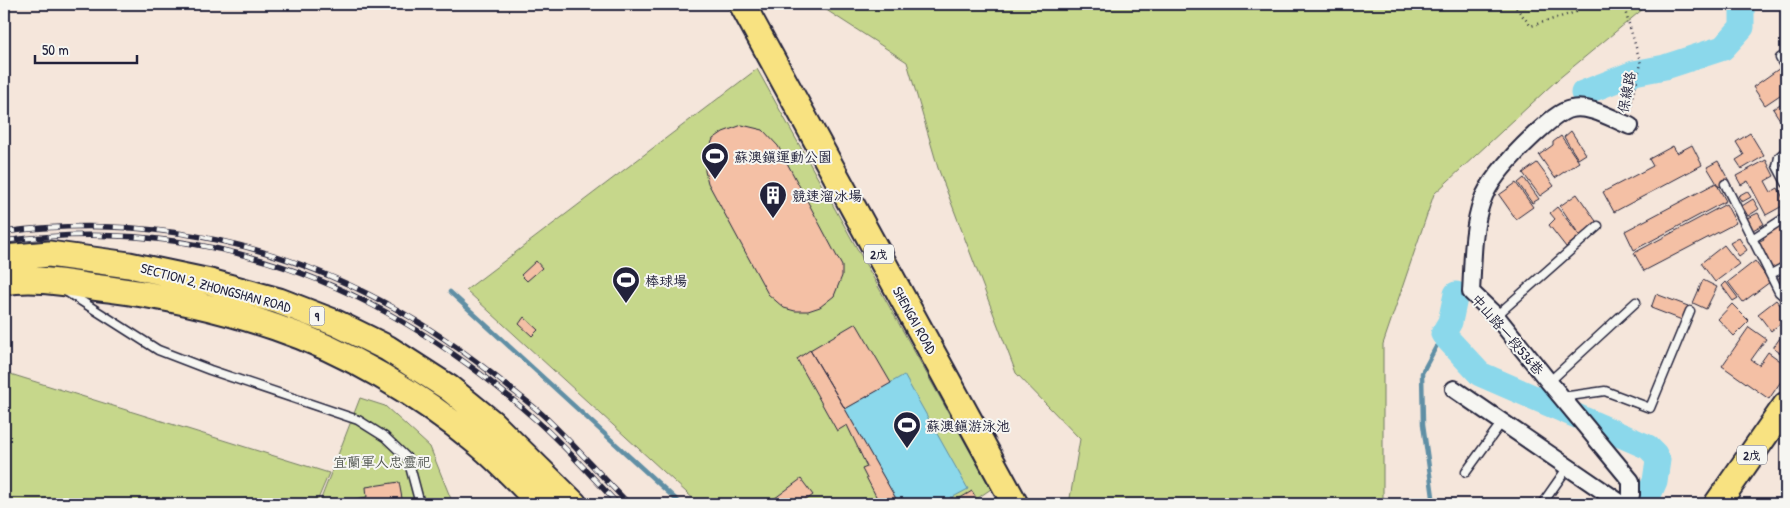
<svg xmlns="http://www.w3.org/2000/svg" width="1790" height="508" viewBox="0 0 1790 508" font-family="'Patrick Hand','LXGW WenKai TC',sans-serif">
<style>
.green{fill:#c6d78b;stroke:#747c63}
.water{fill:#8bd8eb;stroke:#618fa5}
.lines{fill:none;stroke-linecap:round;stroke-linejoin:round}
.stream{stroke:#618fa5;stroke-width:4.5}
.river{stroke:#8bd8eb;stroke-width:25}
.building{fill:#f4c0a5;stroke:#22223b}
.service-casing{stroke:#22223b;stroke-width:11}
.minor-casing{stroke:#22223b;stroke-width:20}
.primary-casing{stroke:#22223b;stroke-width:29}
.path{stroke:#22223b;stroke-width:2.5;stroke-dasharray:1 4;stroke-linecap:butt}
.service{stroke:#f6f6f2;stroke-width:8}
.minor{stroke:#f6f6f2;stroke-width:16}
.primary{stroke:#f8e281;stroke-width:25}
.rail-casing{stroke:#22223b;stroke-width:5.5}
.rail{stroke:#f6f6f2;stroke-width:4;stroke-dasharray:11;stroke-linecap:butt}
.labels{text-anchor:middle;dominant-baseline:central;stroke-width:4;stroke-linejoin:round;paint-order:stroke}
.shield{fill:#f6f6f2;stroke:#626272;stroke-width:1}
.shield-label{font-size:12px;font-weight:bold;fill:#22223b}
.street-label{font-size:14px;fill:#22223b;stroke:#f6f6f2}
.poi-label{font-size:14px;fill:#22223b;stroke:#f6f6f2;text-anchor:start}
.park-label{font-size:14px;fill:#535853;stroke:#f6f6f2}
</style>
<rect width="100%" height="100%" fill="#f5e6db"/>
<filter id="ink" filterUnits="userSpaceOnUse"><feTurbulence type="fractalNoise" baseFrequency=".02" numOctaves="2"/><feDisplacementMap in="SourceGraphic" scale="10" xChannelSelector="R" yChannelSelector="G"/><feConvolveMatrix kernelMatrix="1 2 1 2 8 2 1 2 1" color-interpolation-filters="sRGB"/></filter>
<g filter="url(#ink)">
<path class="green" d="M817 4H1649L1557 80 1434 194 1383 344V504H1069L1080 439 1016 373 938 168 907 62Z
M757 69 991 489 969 504H699L466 290Z
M4 372 329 473 316 504H4Z
M360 398 385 406 430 447 453 504H319Z"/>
<path class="water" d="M904 375 968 489 940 504H899L845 409Z"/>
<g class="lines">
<path class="stream" d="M450 292 681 504
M1434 504 1423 424 1422 373 1443 334"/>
<path class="river" d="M1583 93 1634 73 1665 67 1723 48 1742 27V4
M1456 294 1450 322 1443 334 1480 374 1648 447 1655 454 1658 460 1655 481 1645 504"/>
</g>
<path class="building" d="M1780 68 1786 77V91L1765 105 1753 87Z
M1786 100V129L1773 109Z
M742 125 763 130 778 146 842 266V276L834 296 820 307 808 311H795L784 308 768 294 708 183 705 171V160L713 139 723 132Z
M1571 131 1586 154 1578 159 1564 137Z
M1750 133 1764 156 1742 169 1736 160 1744 155 1736 142Z
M1561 136 1579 162 1555 178 1539 155 1553 145V142Z
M1692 145 1702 165 1614 212 1603 192 1653 166 1649 159 1673 146 1677 153Z
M1766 160 1774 176 1765 181 1771 192 1778 188 1786 204 1766 215 1748 181 1741 185 1736 176Z
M1718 161 1729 181 1719 187 1707 167Z
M1537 163 1554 186 1540 196 1523 173Z
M1524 178 1539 199 1532 203 1518 183Z
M1516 183 1533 207 1516 219 1499 195Z
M1716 183 1726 201 1634 250 1625 231Z
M1747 191 1751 197 1742 202 1738 196Z
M1577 194 1598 224 1580 236 1560 206Z
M1753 199 1759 209 1748 216 1742 206Z
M1726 204 1736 223 1644 271 1634 253Z
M1557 207 1580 236 1566 247 1549 225 1555 219 1550 213Z
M1758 213 1764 224 1751 231 1745 219Z
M1786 221V261L1770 270 1756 243 1764 239 1762 234Z
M1739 238 1747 250 1739 256 1730 243Z
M1724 245 1739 264 1715 282 1701 263Z
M536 261 542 268 527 281 521 275Z
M1755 261 1770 282 1743 302 1728 282Z
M1786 274V293L1785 294 1777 279Z
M1703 280 1717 287 1706 309 1693 303Z
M1726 282 1738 298 1733 301 1722 286Z
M1656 294 1688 306 1682 320 1651 308Z
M1776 300 1786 312V319L1771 331 1758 314Z
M1732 304 1749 321 1734 336 1718 319Z
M524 317 538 330 532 336 519 324Z
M856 323 891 383 845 409 810 350Z
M1749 327 1766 339 1751 360 1759 365 1768 352 1786 365V374L1769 399 1722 366Z
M1780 338 1786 342V357L1773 348Z
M810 350 845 409 899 504H880L862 469 867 467 847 425 837 431 797 359Z
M801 479 813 495 801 504H767Z
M399 482 403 504H335V503L367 497 366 487Z
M972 491 979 503 976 504H959L957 500Z
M952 497 956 504H940Z"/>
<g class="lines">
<g class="service-casing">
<path id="service" d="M1786 54 1780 58 1786 69
M1786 151 1779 157 1777 166 1786 183
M1725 184 1779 292 1786 298
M1752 239 1786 217
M1771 274 1786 266
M67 292 158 350 210 370 358 420 385 437 408 459 420 504
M1496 316 1598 226
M1549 382 1636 302
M1562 397 1605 391 1650 408 1690 311
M1466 472 1502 422
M1542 504 1568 467"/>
</g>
<g class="minor-casing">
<path id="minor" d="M1630 126C1612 119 1591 105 1571 109 1559 111 1543 127 1534 135 1517 151 1490 178 1482 201 1472 229 1473 262 1471 292L1496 316 1549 382 1631 481V495
M1454 389 1622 504"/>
</g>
<g class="primary-casing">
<path id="primary" d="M742 4 1015 504
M4 258 49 254 129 265 210 282 279 301 336 323 387 348 449 388 492 423 574 504
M4 282C38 276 75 285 109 289 165 296 222 309 275 327 347 351 420 395 478 443 501 462 520 483 541 504
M1717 504 1786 405"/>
</g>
<path class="path" d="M1513 4 1531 26 1576 12 1575 4
M1623 4 1641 64 1632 98 1631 112"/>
<use href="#service" class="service"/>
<use href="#minor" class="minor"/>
<use href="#primary" class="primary"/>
<g class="rail-casing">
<path id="rail" d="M4 232C193 208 358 264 505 384 517 394 531 404 543 415 573 443 600 475 629 504
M4 241C208 214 385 284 536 420 565 446 591 476 618 504"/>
</g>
<use href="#rail" class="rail"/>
</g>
</g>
<defs>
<g id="stadium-pin" transform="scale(1.4375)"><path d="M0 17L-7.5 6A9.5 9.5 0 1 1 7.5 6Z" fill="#22223b" stroke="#f6f6f2"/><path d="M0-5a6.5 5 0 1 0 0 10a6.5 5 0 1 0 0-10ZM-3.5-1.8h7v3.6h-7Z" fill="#fff"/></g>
<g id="building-pin" transform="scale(1.4375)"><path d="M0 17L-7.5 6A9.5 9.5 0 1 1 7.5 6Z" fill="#22223b" stroke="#f6f6f2"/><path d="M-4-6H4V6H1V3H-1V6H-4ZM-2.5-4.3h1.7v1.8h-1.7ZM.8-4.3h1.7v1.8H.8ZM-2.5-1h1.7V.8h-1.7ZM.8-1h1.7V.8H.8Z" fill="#fff"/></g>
</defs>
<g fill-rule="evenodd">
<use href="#stadium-pin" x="715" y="156"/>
<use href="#building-pin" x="773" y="195"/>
<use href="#stadium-pin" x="626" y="280"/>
<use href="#stadium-pin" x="907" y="425"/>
</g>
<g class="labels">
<g class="shield">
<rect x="864" y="244.5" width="30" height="19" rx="4"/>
<rect x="309.5" y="306.5" width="15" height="19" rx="4"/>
<rect x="1737" y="445.5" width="30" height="19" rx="4"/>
</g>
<g class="shield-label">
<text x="879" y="254">2戊</text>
<text x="317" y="316">9</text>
<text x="1752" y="455">2戊</text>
</g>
<g class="street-label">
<text transform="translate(1626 92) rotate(-79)">保線路</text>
<text transform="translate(216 287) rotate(15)">SECTION 2, ZHONGSHAN ROAD</text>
<text transform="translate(915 320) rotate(61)">SHENGAI ROAD</text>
<text transform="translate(1508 334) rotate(49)">中山路一段536巷</text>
</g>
<g class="poi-label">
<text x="734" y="156">蘇澳鎮運動公園</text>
<text x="792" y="195">競速溜冰場</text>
<text x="645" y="280">棒球場</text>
<text x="926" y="425">蘇澳鎮游泳池</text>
</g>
<g class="park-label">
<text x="382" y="461">宜蘭軍人忠靈祀</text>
</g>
</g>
<rect width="1790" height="508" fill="none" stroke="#f6f6f2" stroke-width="20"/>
<rect x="10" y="10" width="1770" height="488" fill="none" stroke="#22223b" stroke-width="2" filter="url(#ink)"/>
<path d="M35 55v8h102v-8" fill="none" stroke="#22223b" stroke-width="2.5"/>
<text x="42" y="55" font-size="15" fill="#22223b" stroke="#f6f6f2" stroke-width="4" paint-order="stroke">50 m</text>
</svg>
